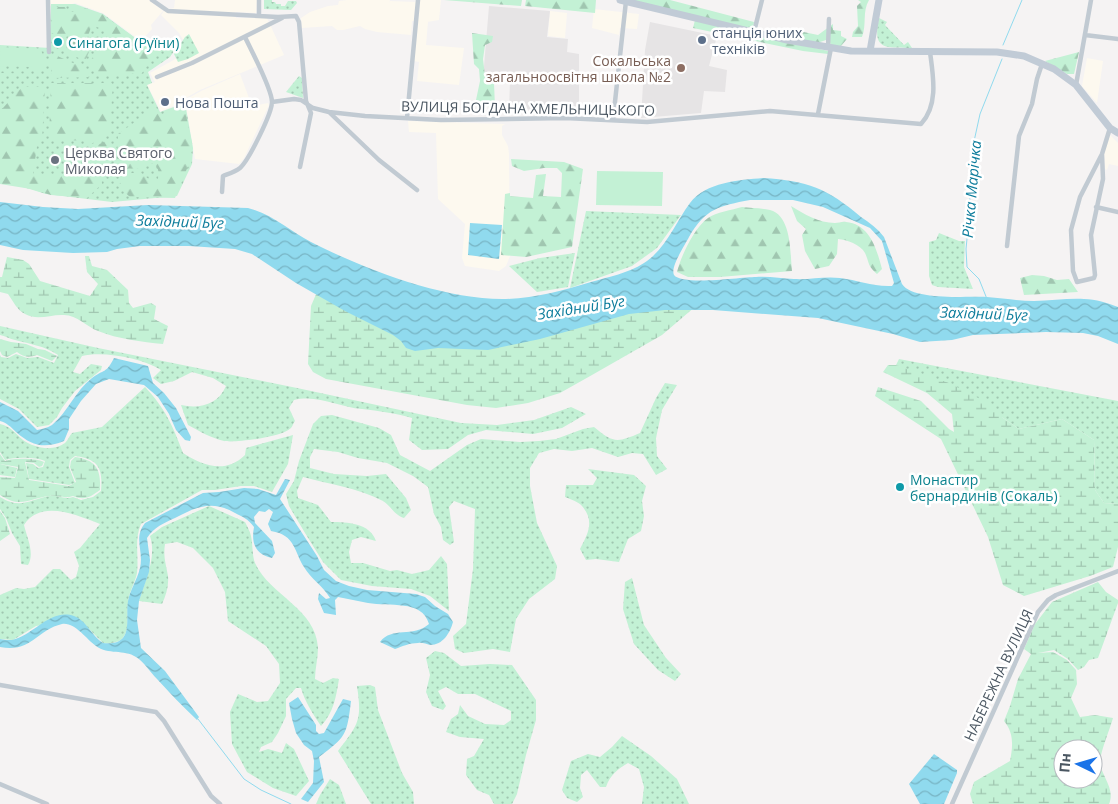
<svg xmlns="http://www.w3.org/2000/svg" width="1118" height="804" font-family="'Open Sans',sans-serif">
<defs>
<pattern id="grass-dots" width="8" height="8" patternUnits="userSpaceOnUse" patternTransform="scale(1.25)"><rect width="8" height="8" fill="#c3f1d5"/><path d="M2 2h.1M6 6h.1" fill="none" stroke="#a0c6b0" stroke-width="1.8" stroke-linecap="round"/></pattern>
<pattern id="forest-firs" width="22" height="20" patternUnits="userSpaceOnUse" patternTransform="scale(1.25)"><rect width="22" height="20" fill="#c3f1d5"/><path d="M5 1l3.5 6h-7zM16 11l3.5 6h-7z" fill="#a0c6b0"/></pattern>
<pattern id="wetland-marsh" width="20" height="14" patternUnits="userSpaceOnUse" patternTransform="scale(1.25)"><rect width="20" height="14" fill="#c3f1d5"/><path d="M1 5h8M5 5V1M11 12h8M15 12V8" fill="none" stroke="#a0c6b0"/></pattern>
<pattern id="water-waves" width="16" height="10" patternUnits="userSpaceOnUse" patternTransform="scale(1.25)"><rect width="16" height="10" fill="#90daee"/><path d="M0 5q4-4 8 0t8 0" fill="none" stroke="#78b4c4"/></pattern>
</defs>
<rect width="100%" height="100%" fill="#f5f3f3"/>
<path fill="#fdf9ef" d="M49,0H149L163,11L151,25L152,29L141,41L103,13L75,3L66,6H49Z
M175,0H257L256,13L236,12V18H267L284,55L200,90L184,99V102L161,111L147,85L155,82L150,73L190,51L179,33L161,15L164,11L174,8Z
M347,0H390L389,4L390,1L415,2L416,0H441L439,20L427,22H428L426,45L464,48L459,85L417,81L419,62L414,61L417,21H412L411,35L377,32L365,29L360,26L343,30H337L332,26L302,28L301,18L310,12L328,6L338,5L339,1Z
M594,9L639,14L637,29L620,28L619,35L592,28Z
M550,11L567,13L565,38L548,36Z
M1087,58L1103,61L1097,103L1082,86Z
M240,74L252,106L268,103L269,105L244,158L239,164L195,159L185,100L201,91Z
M408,121L505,124L502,126V135L508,146L509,154L510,256L506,266L499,271L465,266L462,258L465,224L438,199L436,133L409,132Z
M1110,135L1118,143V166L1109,164L1107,170L1105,169L1104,153Z"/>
<path fill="#e6e4e5" d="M489,6L550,11L547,37L568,39L567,52L579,54V108H545L509,111L510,81L483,78Z
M650,22L717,36L709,66L727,70L725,92L704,91L701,113L641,118L645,50Z"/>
<path fill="url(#grass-dots)" d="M264,0H272V2H275L276,4H281V6H285L288,1H296L297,3L291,10L264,9Z
M51,4H75L103,14L150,49L160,51L176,38L180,42L170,57L148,72L152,83L147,85L160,112L185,103L193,148L192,164L177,196L112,202L46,194L0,180V45L50,48Z
M879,18L887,22L885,25L904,45L908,42L912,48C885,47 872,51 879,18Z
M189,34L199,53L188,59L178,62L174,54L185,37Z
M299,76L302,78L303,98L286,92Z
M586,211L681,215L657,248L632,266L570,288Z
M939,233L959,241H965L964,267L973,289L938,287L932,285L929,276V242L936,240Z
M575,253L568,287L537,292L509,266L540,258Z
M0,326L98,348L297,388L461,423L497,425L534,420L571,407L586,414L562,428L533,434L486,430L468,435L448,449L422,450L409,440L412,418C395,413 379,411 362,409C339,407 317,394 294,400L289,408L295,421C293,423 293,426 291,428C283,437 236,443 224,441C211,438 199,431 188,425L181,405C199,409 218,405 226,386L213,378L192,372L174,381L161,384L153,378L161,370C141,358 104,351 82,356L73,372L80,374L91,364L102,366L101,370L75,391L62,408L57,417L49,425L37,427L19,409L0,399V355L1,357L8,358L16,354L27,358L38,357L54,363L58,355C45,346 30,344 15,340C10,339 5,336 0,335Z
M899,359L1118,401V504L1104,503L1095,490L1094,440L1062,419L1019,429L1003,418L896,365Z
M665,383L677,385L662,410L656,438L657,456L667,469L656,475L643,454L632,453L618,457L592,448L572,451L554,449L539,453L530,468V486L537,523L557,566L555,579L529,599L516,619L510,652L493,649L464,653L455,649L453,636L466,624L473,569L475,509L454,501L449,507L454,542L450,545L443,540L441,527L434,514L428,487L413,476L387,463L358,458L338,452L314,449L310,457V468L334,474L367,476L386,474L406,498L411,510L404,518C394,515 391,506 383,501C358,488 329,484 303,477L297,491L298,498L318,505L331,522C347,522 370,523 376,541L361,537L352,540L349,552L351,563H363L390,571L397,570L412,574L429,570L441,556L447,564L449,611L430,596L411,589L372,586L341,580L323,562L305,533L289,506L286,494L294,481L299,461L313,424L321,416L332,415L379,428L391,435L400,455L430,471L467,445L481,439L520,442L539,441L556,439L583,429L594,427C613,443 617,443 640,433L656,398Z
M145,387C165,408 173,426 183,453C203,466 226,474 245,455L246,448L293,435L288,464L272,492L254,486H241L215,490H202L141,524C134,540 139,556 137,573C135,583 129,592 128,602C126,621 134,646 103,643L79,619L36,626L13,640L0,639V595L16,588L24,589L35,587L53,569H60L71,580L76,577L79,566L74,552L80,548L100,524C76,515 41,499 24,525C27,538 35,553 28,565L21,564L20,546L12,533L6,518L0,509V497C21,510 30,499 50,496C58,495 64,500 73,497L81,500L93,497L101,491C103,469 99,459 75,456L70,460L69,467L75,483L69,485L29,479L26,463L33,464L38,468L43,467L45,461C36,457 15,457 5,460L0,452V424C10,426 16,434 23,440C34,448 53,452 65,443C68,440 70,435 72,433L102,427Z
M0,464L17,468L15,477L0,475Z
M588,469L634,475L646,486L642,501L644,516L641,531L628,539L619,562L596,559L586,560L580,549C588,534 595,521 582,506C579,502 570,499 565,497L566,485H593L597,478Z
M209,506L245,522C247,526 250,531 251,536C253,545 252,555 255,563C270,596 316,608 318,648C318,658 315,669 315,679L323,683L333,678L339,679C336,697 334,712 321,726C313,714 305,702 301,688H296L286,699V716L278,733L272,742L261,747L259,752L268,749L282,753L286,743L294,749L309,781L296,796L273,788L247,772L232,744L230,712L238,694L257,702L268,701L280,683L279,664L266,646L228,621L225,592L213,568L193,548L177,542L165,544C163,557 166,564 168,576C169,586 166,595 162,604L139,601C145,580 157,558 150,536L162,527Z
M632,578L644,625L666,658L681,674L675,681L658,670L634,644L623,609L625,582Z
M435,651L444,653L461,666L490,664L512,665L536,700V720L526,755L517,794L512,804H494L489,795L477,790L466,775L467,759L474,756L484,739L460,737L446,732L451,719L458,714L460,705L468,716L485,724L504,725L511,720V711L475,694H458L446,687L438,691L446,706L443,710L432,706L426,692L430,675L426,658Z
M370,685L375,687L378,710L402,773L413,792L414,804H371L338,751C359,724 362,720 357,686Z
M622,736L651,756L677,779L689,804H642L644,787L639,769L628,763C618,769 610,775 606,787H600L587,770L581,775L580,788L583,797L577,802L567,798L562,790L571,761L588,754L600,757L612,747Z
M330,779L339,785L346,804H316L320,795Z"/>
<path fill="url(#forest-firs)" d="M444,0H522L521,6Z
M526,0H596L595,13L525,6Z
M626,0H670L754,22L753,29Z
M858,0H869C862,12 867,24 862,37H852L853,32L858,26L857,6L861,2Z
M75,5L102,14L156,53L142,73L99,76L89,64L97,49L101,50L109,32L92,25L86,41L92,45L85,61L66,52L68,36L50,33L51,11L56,7H66L67,12H74Z
M695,20L828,51V54L803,51L693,28Z
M833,24V30L841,31V36L847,39L840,47L831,46L830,42L826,40L817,43L769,33L770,28L792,34L794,30L818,35Z
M472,33L493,36L492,42L485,45L483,59L485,76L494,83L495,107L485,106L484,103L476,100L480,81L479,69L474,64Z
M1079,52L1074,74H1067L1045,61Z
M55,55L82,67L91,77L54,78L51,73V57Z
M51,83H113L109,135L85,147V141L49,139Z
M22,87H45L42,139H38L33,174L84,177L85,173H101L102,184L87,198L51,195L31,189L0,184V108H3Z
M184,106L192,143L188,166L175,198L130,197L118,186L121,182L122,173H141L151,181L158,179C159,170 159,167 151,163L145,164L142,169L117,168L118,134L155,108L160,115Z
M110,139L107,170L85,169V151Z
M511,159L564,162L583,169L572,247L526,257L501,255L505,194L510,193V196L533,198L536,175L546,174L543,196L561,197L562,173L557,168H544L524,171L512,166Z
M791,206C804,214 819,223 835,223C838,223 843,221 846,222C870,224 877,250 882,269L877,274C867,265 870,264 865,253C860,244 847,240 838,239L837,254L829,266L815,269L805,251L802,235L806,229L797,221Z
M742,207C751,208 761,208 770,210C792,216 790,253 792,271L720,277H688L677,272C681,256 694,228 708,218C716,212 732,210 742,207Z
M1032,275L1044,276L1057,280L1069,279L1078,292L1024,295L1020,278Z"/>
<path fill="url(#wetland-marsh)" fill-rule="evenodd" d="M85,256H89L92,266L107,270L128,290L129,303L133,308L151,303L156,306L154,319L168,326L163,344C142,342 118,339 98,331C87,327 77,315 64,315C51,314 38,321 25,314C17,310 13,301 8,294L0,292V277H2L7,257L23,260L29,264L40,281L90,296L98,284L87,272Z
M317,292L633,307L696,306L662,335L592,375L560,393L528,403L496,408L467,405L326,379L313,372L308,364L311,306Z
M0,339L11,342L26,344L38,349L45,350L57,356L52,361L37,355C29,358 23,357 17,352L7,357L2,355L0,351Z
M888,365H896L949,383L984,401L1003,418L1019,429L1062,419L1094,440L1095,490L1104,503L1118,504V547L1113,567L1090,576L1024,596L1003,585L988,537L941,439L875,396L878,387L921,401L949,429L954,432L952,414L927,393L883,372Z
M0,454L5,461C14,458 36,458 44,462L42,466L39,467L34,463L25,462L29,480L69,486L76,482L70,467L71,461L75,457C97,460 101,470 100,490C90,497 85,501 73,496C64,499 58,495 50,496C29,498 21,509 0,495V477L15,478L18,467L0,464Z
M0,511L5,518L10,534L0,541Z
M1098,582L1106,592L1118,600V603L1098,658L1089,660L1084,667L1078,670L1068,659L1054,650L1038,653L1053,652L1067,660L1076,670L1077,684L1071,698L1080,717L1095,715L1113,718C1110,729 1101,750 1100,761C1100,775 1116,788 1109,804H973L970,794L974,782L1010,761C1013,746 1014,733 1004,721L1010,706L1018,679L1031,654L1024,649L1035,624L1052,602ZM1063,749H1093V779H1063Z"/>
<path fill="#c3f1d5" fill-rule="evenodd" d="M0,47L45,49V51H41L45,58V67L36,75H0ZM1,50V66L32,67V70L39,71L34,74L0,73Z
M597,171L663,172L662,206L596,205Z"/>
<path fill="url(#water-waves)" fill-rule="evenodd" d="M763,178C808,181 827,188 861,217C870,223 878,229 884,237L902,284C913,301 968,296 987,297C1003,298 1018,301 1034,301C1051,301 1068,298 1084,299C1096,299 1107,303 1118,307V344L1098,336L1083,333L1046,332L973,335L952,340L920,342L893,334L818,318L713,310H665L629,314L540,339L488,350L438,348L415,351L406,348L401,341L393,335L345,311L296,283L252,254L235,249L189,246H140L117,249L107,252L73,253L23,250L0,245V202L43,207L78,209L148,205L248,208C272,214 290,231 311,242C364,269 442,299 502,299C532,299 562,291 591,282C608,277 629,273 644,263C666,249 675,223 690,203C706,182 739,180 763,178ZM750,200H793L823,207L870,228L882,241L894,283L892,286C873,287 858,280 840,278C824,276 810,280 794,279C782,279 769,276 756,277C742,277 682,286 674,275C670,267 685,245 689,237C706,208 719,206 750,200Z
M470,223L502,225L499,259L468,255Z
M114,358L148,366L153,383L164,393L176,408L191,437L190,441L185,440L176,430L169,414L158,397L144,385L109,379L96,384L81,401L69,419V429L64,441C44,449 32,446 16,432C11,427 7,423 0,421V402L18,411L37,430C42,429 47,428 52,425C68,412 75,391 92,378C104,369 106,374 114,358Z
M285,479L290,480L280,499L317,556L324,570L336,581L349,586L367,590L416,594L425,597L435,606L448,614L453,622C450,633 443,645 430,645C426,644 422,642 418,643C410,643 403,646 395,649L380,642C392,626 413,638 429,624C422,599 389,607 368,603C358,601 348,599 338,597L335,600L336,615L324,613L318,599L319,593L326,599L330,598C323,586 311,579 304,567C294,552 296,535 271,531L268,524L273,512L269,509L265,512L259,511L254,517L255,523L272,541L275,553L272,558C255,554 251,543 254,527C248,519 243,517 235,513C212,500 198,506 175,518C164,523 154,527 147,538L150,560L149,572L139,601L137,620L141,648L165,671L199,717L197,720C183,707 170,693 157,679C150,672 144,662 136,657C124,649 108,655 96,646C86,639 75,622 62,624C36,630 32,653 0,647V639C4,640 8,640 12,640C33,636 50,608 74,616C86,620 92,636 103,643C135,646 125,620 128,601C130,590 137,580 140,568C144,551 133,538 145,523L203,493L219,492L244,488L258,489L276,495Z
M298,697L316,725V731L319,734L324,733L343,699L351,701C347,735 346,737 319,757L324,782L308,802L301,799L313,783L314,761L312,751L304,745L296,733L292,719L289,703Z
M934,754L957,770V773L944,804H920L909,784Z"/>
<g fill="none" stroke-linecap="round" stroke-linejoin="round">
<path stroke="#90daee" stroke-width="1" d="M1003,45L1022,0
M987,299L979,279L967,267L966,249L969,218L971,176L973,146L980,114L1002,59
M198,719L244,779L261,790L291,804"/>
<path stroke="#c1cad2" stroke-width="4.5" d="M48,0L49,52
M152,0L168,11L278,17L296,16L299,22L306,101L311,113L300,167
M259,16V0
M754,32L762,0
M1085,35L1118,39
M828,48L829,19
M157,77L192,63L282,18
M1076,85L1091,0
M272,102L294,99L301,100L313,108L329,112L365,116L441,120L565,118L647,122L770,111L921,124C939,105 933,75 930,52
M330,113L379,160L417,190
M818,114L831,48
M407,118L418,0
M613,120L626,1
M1102,154L1103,179L1091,235L1095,275L1094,278L1077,282L1073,271L1071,230L1080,197L1102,154L1110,128
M222,192L223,176C228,174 235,172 240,168C249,160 272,113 272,102C272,89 251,50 245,37
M1096,207L1118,212
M1007,246L1019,136L1032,104L1037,79L1042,64
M0,685L156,712L164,721L211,796L220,804
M0,784L47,804
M952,804L1038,612L1048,600L1056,595L1118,571"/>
<path stroke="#c1cbd6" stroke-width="7" d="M620,0L787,40L851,51L997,52L1024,56L1054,69L1076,85L1110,128L1118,133
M870,51L879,0"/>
</g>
<g fill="#5c6f8a" stroke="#fff" stroke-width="2">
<circle cx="702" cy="40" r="5"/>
<circle cx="165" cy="102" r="5"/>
</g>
<g fill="#0f9aa8" stroke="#fff" stroke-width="2">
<circle cx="58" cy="42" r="5"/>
<circle cx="900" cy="487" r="5"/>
</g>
<circle fill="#8d6e63" stroke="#fff" stroke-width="2" cx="681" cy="68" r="5"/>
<circle fill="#6b7280" stroke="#fff" stroke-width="2" cx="55" cy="160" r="5"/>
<g text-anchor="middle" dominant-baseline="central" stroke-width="5" stroke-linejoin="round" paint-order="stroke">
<g font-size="14" fill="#4e5e75" stroke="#fff" text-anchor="start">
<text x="712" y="32">станція юних<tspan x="712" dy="16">техніків</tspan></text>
<text x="175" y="102">Нова Пошта</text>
</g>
<g font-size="14" fill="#0d838f" stroke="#fff" text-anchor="start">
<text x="68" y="42">Синагога (Руїни)</text>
<text x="910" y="479">Монастир<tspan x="910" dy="16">бернардинів (Сокаль)</tspan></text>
</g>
<g font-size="14" fill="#785e54" stroke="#fff" text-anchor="end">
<text x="671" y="60">Сокальська<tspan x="671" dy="16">загальноосвітня школа №2</tspan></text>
</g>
<g font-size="14" fill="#4a5661" stroke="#fff">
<text transform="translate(528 108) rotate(1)">ВУЛИЦЯ БОГДАНА ХМЕЛЬНИЦЬКОГО</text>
<text transform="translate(998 675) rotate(-65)">НАБЕРЕЖНА ВУЛИЦЯ</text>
</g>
<g font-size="14" fill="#5b616d" stroke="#fff" text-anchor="start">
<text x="65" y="152">Церква Святого<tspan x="65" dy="16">Миколая</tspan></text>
</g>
<g font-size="15" font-style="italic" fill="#0c7c9b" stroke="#fff">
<text transform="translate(971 189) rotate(-85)">Річка Марічка</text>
<text transform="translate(180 221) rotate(2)">Західний Буг</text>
<text transform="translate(581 307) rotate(-9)">Західний Буг</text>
<text transform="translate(984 313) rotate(2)">Західний Буг</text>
</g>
</g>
<g transform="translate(1078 764) rotate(275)"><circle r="24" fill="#ffffff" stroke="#b7bbc0"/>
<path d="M0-4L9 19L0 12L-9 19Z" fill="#1a73e8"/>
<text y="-8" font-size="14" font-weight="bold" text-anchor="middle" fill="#4a5661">Пн</text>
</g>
</svg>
